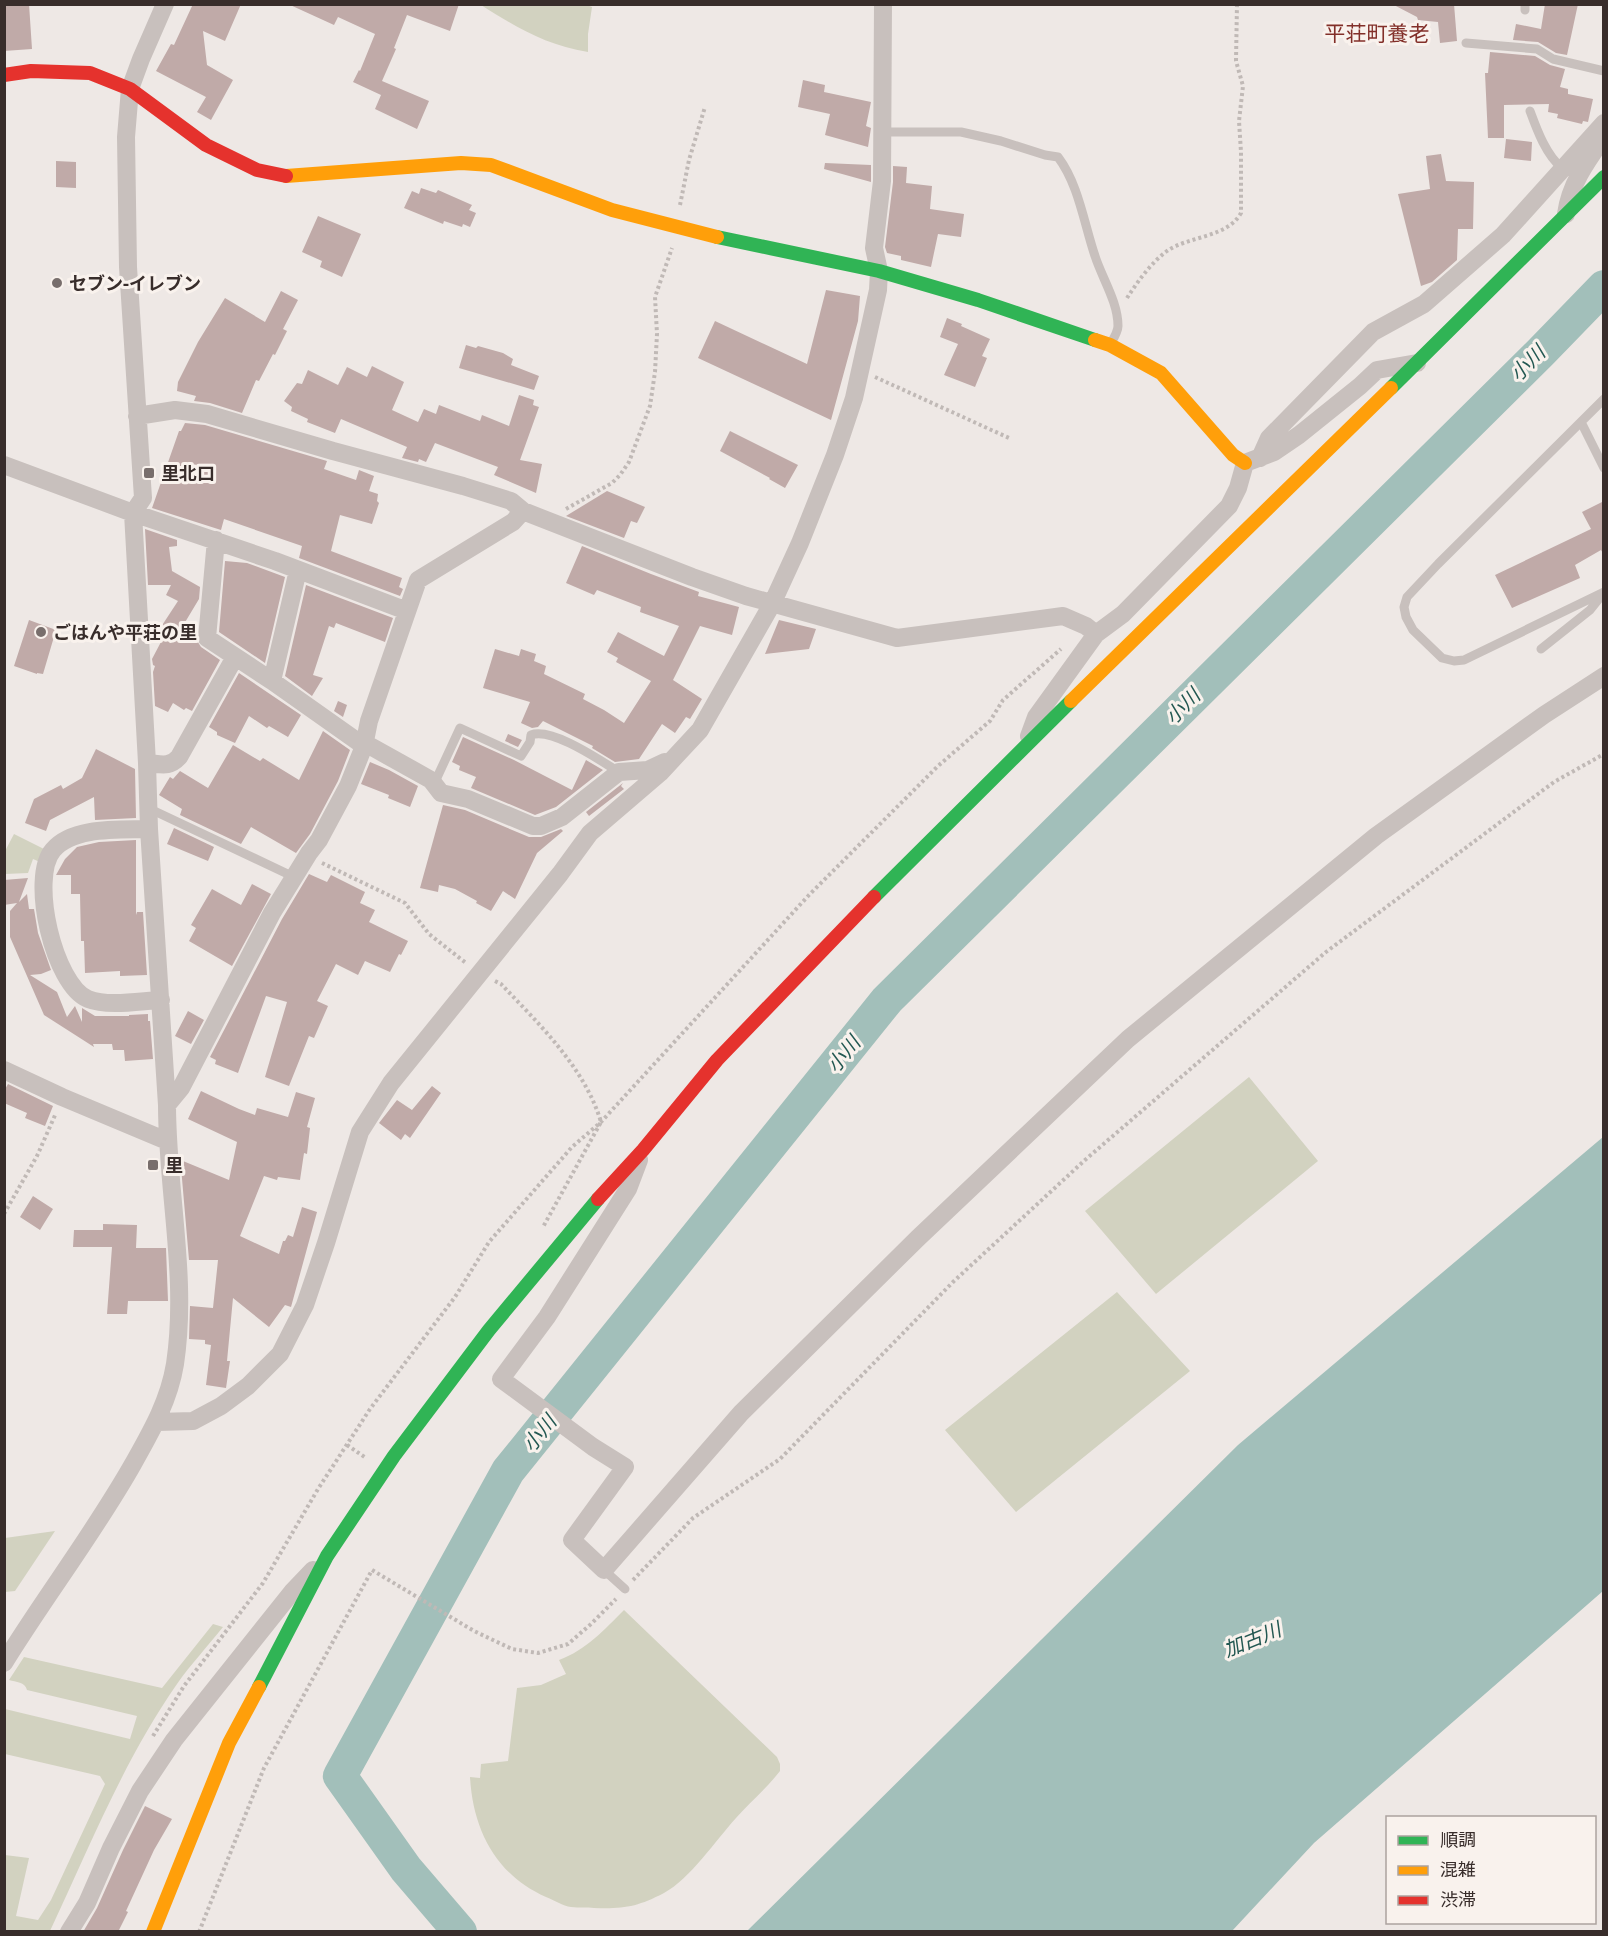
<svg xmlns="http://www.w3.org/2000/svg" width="1608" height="1936" font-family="Ubuntu,'Noto Sans JP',sans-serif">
<rect width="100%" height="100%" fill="#eee8e5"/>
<path fill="#d2d2c0" d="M584,4L592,7L588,34V52C545,45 516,27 481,5Z
M14,834L46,850L40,862L33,859L28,873L5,874L4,853Z
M1249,1077L1318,1161L1156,1294L1085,1211Z
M1117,1292L1190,1371L1016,1512L945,1430Z
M55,1531L15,1591L5,1592V1538Z
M624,1610L777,1757L780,1764V1771C767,1788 750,1802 736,1818C716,1840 690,1879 664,1893C637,1907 624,1909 594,1908C587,1907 579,1908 571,1907C563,1906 554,1900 546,1897C496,1875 473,1830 470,1777L480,1778L481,1764L508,1761L517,1688L541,1685L566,1674L559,1660C586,1650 604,1630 624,1610Z
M213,1624L223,1627C208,1646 191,1664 177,1684C124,1760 89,1848 50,1931H5V1855L29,1858L16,1916L38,1920L51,1900L105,1784L100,1776L5,1754V1709L130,1739L137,1716L27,1690C25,1682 16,1682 9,1680L24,1657L162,1688Z"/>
<path fill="#a2bfba" d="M1603,1137V1591L1314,1843L1232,1931H747L1238,1445Z"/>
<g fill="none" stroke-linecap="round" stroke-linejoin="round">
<path stroke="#a2bfba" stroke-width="34" d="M460,1932L406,1869L340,1776L508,1471L887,1000L1541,352L1604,287"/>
</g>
<path fill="#c0aaa8" d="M4,4H29L32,49L4,51Z
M193,4H241L225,41L203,31L207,65L233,80L211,120L197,112L206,97L156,71L171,44L174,45Z
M288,4H459L450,31L407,15L394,48L396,49L382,81L429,101L417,129L375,109L381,95L353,82L359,70L360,71L375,34L338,17L334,25Z
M1392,4H1454L1457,41L1440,43L1438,22L1418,20L1417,17Z
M1545,4H1578L1567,55L1556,53L1538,42L1513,40L1516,24L1541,29Z
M1490,52L1535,56L1550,65L1565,69L1560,87L1568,89V94L1593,99L1588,122L1583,121L1582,124L1557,118L1558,114L1548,112L1549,104L1504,105V138H1488L1485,73H1488Z
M803,80L825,85L824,92L871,102L866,126L871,128L868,147L825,135L830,114L798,107Z
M1506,139L1532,142L1531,161L1504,158Z
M1441,154L1446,181L1474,182L1473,229H1458L1457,260L1432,282L1421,286L1398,194L1430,189L1426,156Z
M56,161L76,162V188L56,187Z
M825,163L871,165V182L824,169Z
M893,166L907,167L906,183L932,186L930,209L964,214L961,237L938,234L931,267L901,260V256L887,253L885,247L893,182Z
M421,188L436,193L438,190L472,205L469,210L476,213L470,227L463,224L462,227L444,221L443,224L404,208L412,191L419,194Z
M318,216L361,234L342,277L320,267L322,261L302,252Z
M826,290L860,296L858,321L831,420L698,358L715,321L807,364Z
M281,291L298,300L283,329L287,331L275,355L273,354L259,381L256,380L242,413L210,403L194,401L196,396L177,391L178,382L198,342L225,298L265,322Z
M947,318L962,324L961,326L990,339L982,356L987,358L975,387L944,375L958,344L940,337Z
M466,345L476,348L478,346L503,353L513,359L511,365L539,376L534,390L459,368Z
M372,366L404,382L392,410L418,422L424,409L436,414L439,405L480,421L482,415L509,426L519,395L534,400L533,405L539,407L520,460L542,464L536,493L494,475L498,467L435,443L426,462L419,459L418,462L402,458L407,447L341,419L335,433L307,422L308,419L291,411L292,407L284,401L297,383L302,384L308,370L338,385L347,367L367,377Z
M185,423L205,425L327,461L324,469L356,480L359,470L374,476L369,491L378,494L377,501L379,503L372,524L340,515L331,551L402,578L399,587L403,589L400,596L299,558L302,546L224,519L221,530L152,508L179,431H181Z
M730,431L798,465L785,488L769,479L770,478L720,451Z
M607,491L645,507L637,523L631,521L624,538L566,516Z
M1604,501V555L1601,550L1575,565L1580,578L1512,608L1495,575L1591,529L1582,512Z
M145,529L177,540V546L169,547L172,571L200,587L199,599L181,629L196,639L201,647L220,660L192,711L186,708L184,710L173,703L168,712L155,706L153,672L155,666L153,665L152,659L162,640L158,638L159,635L157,633L178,601L166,595L171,585H148Z
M582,546L651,574L699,592L698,596L739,607L732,635L700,626L673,680L702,699L690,719L686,717L675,733L662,724L639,759L615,762L592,748L593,746L543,721L538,727L532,728L521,723L530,702L483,688L495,649L519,656L521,649L536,654L534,661L546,666L544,674L585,694L583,699L604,710L624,723L651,681L616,662L618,658L607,652L618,632L664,656L679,626L640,612L641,607L597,590L594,595L566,583Z
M225,561L247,563L285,577L265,663L219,632Z
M306,585L393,618L385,642L336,623L334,628L329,626L313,675L323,678L312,696L285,676Z
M29,620L56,630L43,674L37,673V674L14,666Z
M779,620L816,629L809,649L765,654Z
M239,673L301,715L288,737L269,726L267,728L249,716L235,743L217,735V732L209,727Z
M338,701L347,705L343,717L334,711Z
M323,731L350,750L338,781L310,834L296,853L251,827L241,844L180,815L182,809L159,795L170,777L173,779L180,771L208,788L233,745L260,761L263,758L299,780Z
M508,734L522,740L518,747L505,741Z
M463,737L514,760L572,790L586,760L603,770L556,807L535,815L471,788L476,777L459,770L460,766L452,762Z
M96,749L135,769L136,818L95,820L94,797L50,820L46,831L25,823L34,799L61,785L63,789L82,778Z
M370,762L389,770L418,786L410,807L388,798L389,795L361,784Z
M623,783L621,786L624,789L589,816L586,812Z
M443,805L465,810L529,837H541L561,829L563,831L537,853L515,899L503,891L491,911L476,903L477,901L455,889L439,885L438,892L420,888Z
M174,828L214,847L208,861L167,844Z
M136,840V915L137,912H143L147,975L120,976V971L85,973L84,941H81L80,894H71V875H56L65,859L77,847L99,842Z
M309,874L327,882L331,875L365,892L360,903L375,910L369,922L408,941L401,955L399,954L390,972L365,961L358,975L336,964L317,1001L328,1006L314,1038L309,1036L289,1086L265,1077L287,1002L266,996L238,1073L215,1064L216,1060L210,1057L282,919Z
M28,878L19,902L27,894L29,909H34L38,933L51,970L41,974L30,975L57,992L67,1017L75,1006L82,1022V1008L95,1016H129V1015L148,1014V1021H150L153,1059L125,1061L124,1050H113L112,1044H93L94,1047L44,1015L10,937V911L17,903L4,905V880Z
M252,884L271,894L232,966L189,941L196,928L191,925L212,889L241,905Z
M188,1011L204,1020L191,1044L175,1036Z
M8,1084L53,1106L45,1126L25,1118L27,1113L4,1103V1091Z
M432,1086L441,1093L410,1138L405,1134L401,1140L379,1123L397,1100L412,1110Z
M201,1091L239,1109L255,1115L257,1108L288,1117L296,1092L315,1098L307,1127L310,1128L307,1154L304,1153L300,1180L278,1177L277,1180L264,1176L240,1236L279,1254L283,1241H285L288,1235L293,1237L302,1207L317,1212L291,1307L285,1305L269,1327L233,1298L227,1361H230L226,1388L206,1385L211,1345L205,1344V1340L189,1339L190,1306L213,1308L218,1260H189L181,1167L183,1161L229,1180L237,1142L188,1119Z
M33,1196L53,1209L40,1230L20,1217Z
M103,1224L137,1225L136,1248H166L168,1301H128L127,1314H107L112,1247H73L74,1230H103Z
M145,1806L172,1819L154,1850L126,1911L128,1912L118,1932H83L97,1908L123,1850Z"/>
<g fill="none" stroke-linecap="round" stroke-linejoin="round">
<path stroke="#c0b9b6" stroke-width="4" stroke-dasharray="3 3" stroke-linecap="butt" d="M680,205L689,160L705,107
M1127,298C1138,281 1151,263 1167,251C1188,236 1227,238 1241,213V152L1239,121L1243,86L1236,61L1237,4
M875,377L1009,438
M566,509L612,483L620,475L629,462L650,406L655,372L657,334L655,297L672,248
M322,863L405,903L429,934L466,963
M495,981L501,984C539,1024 585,1068 601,1122L543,1227
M4,1214L37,1156L56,1113
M347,1445L366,1458
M633,1580L693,1518L780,1459L953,1282L1085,1160L1326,952L1554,782L1604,754
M153,1736L184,1686L263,1583L318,1489L370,1409L455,1297L489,1242L572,1147L601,1122L809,895L938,766L990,721L1003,700L1061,649
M199,1932L264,1768L372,1570L474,1631L512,1649L538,1653L568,1644L591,1624L616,1599"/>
<path stroke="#c8c0bd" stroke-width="9" d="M1525,10V4
M1466,43L1537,49L1553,59L1604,71
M1530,111C1537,130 1546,155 1562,168
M882,132H961L1001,141L1045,155L1058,157C1079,185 1084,224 1095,256C1102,278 1118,302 1118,326C1118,331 1114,338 1111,343
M1604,399L1438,564L1407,597L1404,607L1406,617L1413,630L1442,658L1454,661L1464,660L1604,592
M1581,422L1604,468
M1541,649L1590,610L1602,595
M434,784L460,728L521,756L530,742L531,735C552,727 601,761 619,772
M148,808L294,877
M604,1570L625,1589"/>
<path stroke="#c8c0bd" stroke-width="18" d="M1566,214C1570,184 1587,161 1604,137
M137,416L175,410L207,414L333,451L463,486L511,501L523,511L692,577L746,596L897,638L1063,616L1086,626L1096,634
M1260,458L1269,438L1373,332L1424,304L1503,235L1604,123
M4,465L133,513L275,561L407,611
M216,540L207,638L272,681L298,570
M272,681L364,746L372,747L431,780L441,793L468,799L533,826H541L562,817L619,772L648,770L665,762
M1029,736L1036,717L1096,634L1123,614L1229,506L1238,488L1245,463L1274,452L1299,435L1360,386L1377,370L1417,363
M147,763C161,764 169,768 179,757L235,657
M149,829C121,830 73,826 53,850C29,878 54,985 88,999C108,1007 140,1001 161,1000
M4,1070L62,1097L167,1141
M167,1105L181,1088L272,913L309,853L319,840L348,786L364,746L369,721L418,580L513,522L523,511
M639,1160L628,1189L547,1317L501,1379L593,1447L625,1467L572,1540L604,1570L741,1413L918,1238L1128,1039L1376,836L1544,715L1604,676
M157,1422L193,1421L221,1406L248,1386L280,1354L305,1305L326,1243L360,1132L391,1083L560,874L590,833L660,773L700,730L772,604L800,543L835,455L854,398L878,290L879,271L874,248L882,181L883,4
M4,1663C46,1595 94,1533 133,1464C151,1432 169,1401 175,1364C188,1278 167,1191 167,1105L149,829L147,763L133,513L143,498L128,267L126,137L130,89L141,59L165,4
M69,1932L87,1903L111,1848L140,1791L174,1740L292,1592L313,1570"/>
<path stroke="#30b455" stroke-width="14" d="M717,237L879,271L978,300L1095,340
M1391,388L1604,177
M874,897L1071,701
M259,1687L327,1556L394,1456L489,1330L598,1199"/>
<path stroke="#ff9f0a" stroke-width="14" d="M286,176L461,163L491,165L612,210L717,237
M1095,340L1110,345L1161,373L1233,455L1245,463
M1071,701L1391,388
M153,1932L229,1743L259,1687"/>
<path stroke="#e5322d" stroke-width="14" d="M4,75L31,71L90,73L130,89L206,145L257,170L286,176
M598,1199L643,1150L717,1060L874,897"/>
</g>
<g fill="#786e6c" stroke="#f9f2ed" stroke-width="2">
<circle cx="57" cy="283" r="6"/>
<rect x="143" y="467" width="12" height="12" rx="3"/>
<circle cx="41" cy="632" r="6"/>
<rect x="147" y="1159" width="12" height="12" rx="3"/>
</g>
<g text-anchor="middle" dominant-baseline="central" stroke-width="6" stroke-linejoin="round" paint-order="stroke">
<g font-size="18" font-weight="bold" fill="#382d2b" stroke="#f9f2ed" text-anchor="start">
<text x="69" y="283">セブン-イレブン</text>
<text x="161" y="473">里北口</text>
<text x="53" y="632">ごはんや平荘の里</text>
<text x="165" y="1165">里</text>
</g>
<g font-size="20" font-style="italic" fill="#235852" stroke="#f9f2ed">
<text transform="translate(1527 363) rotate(-45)">小川</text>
<text transform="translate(1182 706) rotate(-45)">小川</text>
<text transform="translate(843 1054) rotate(-51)">小川</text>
<text transform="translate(539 1433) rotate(-51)">小川</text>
<text transform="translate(1252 1639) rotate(-22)">加古川</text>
</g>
<g font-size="21" fill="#822f29" stroke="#f9f2ed">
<text x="1377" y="33">平荘町養老</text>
</g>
</g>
<rect width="1608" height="1936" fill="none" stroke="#382d2b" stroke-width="12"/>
<rect x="1386" y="1816" width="210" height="108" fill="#f9f2ed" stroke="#aca39f" stroke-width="1.5"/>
<rect x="1398" y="1836" width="30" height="9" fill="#30b455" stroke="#aca39f" stroke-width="1.5"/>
<text x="1440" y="1846" font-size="18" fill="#382d2b">順調</text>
<rect x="1398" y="1866" width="30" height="9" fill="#ff9f0a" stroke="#aca39f" stroke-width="1.5"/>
<text x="1440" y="1876" font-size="18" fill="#382d2b">混雑</text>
<rect x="1398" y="1896" width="30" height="9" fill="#e5322d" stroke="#aca39f" stroke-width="1.5"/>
<text x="1440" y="1906" font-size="18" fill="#382d2b">渋滞</text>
</svg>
